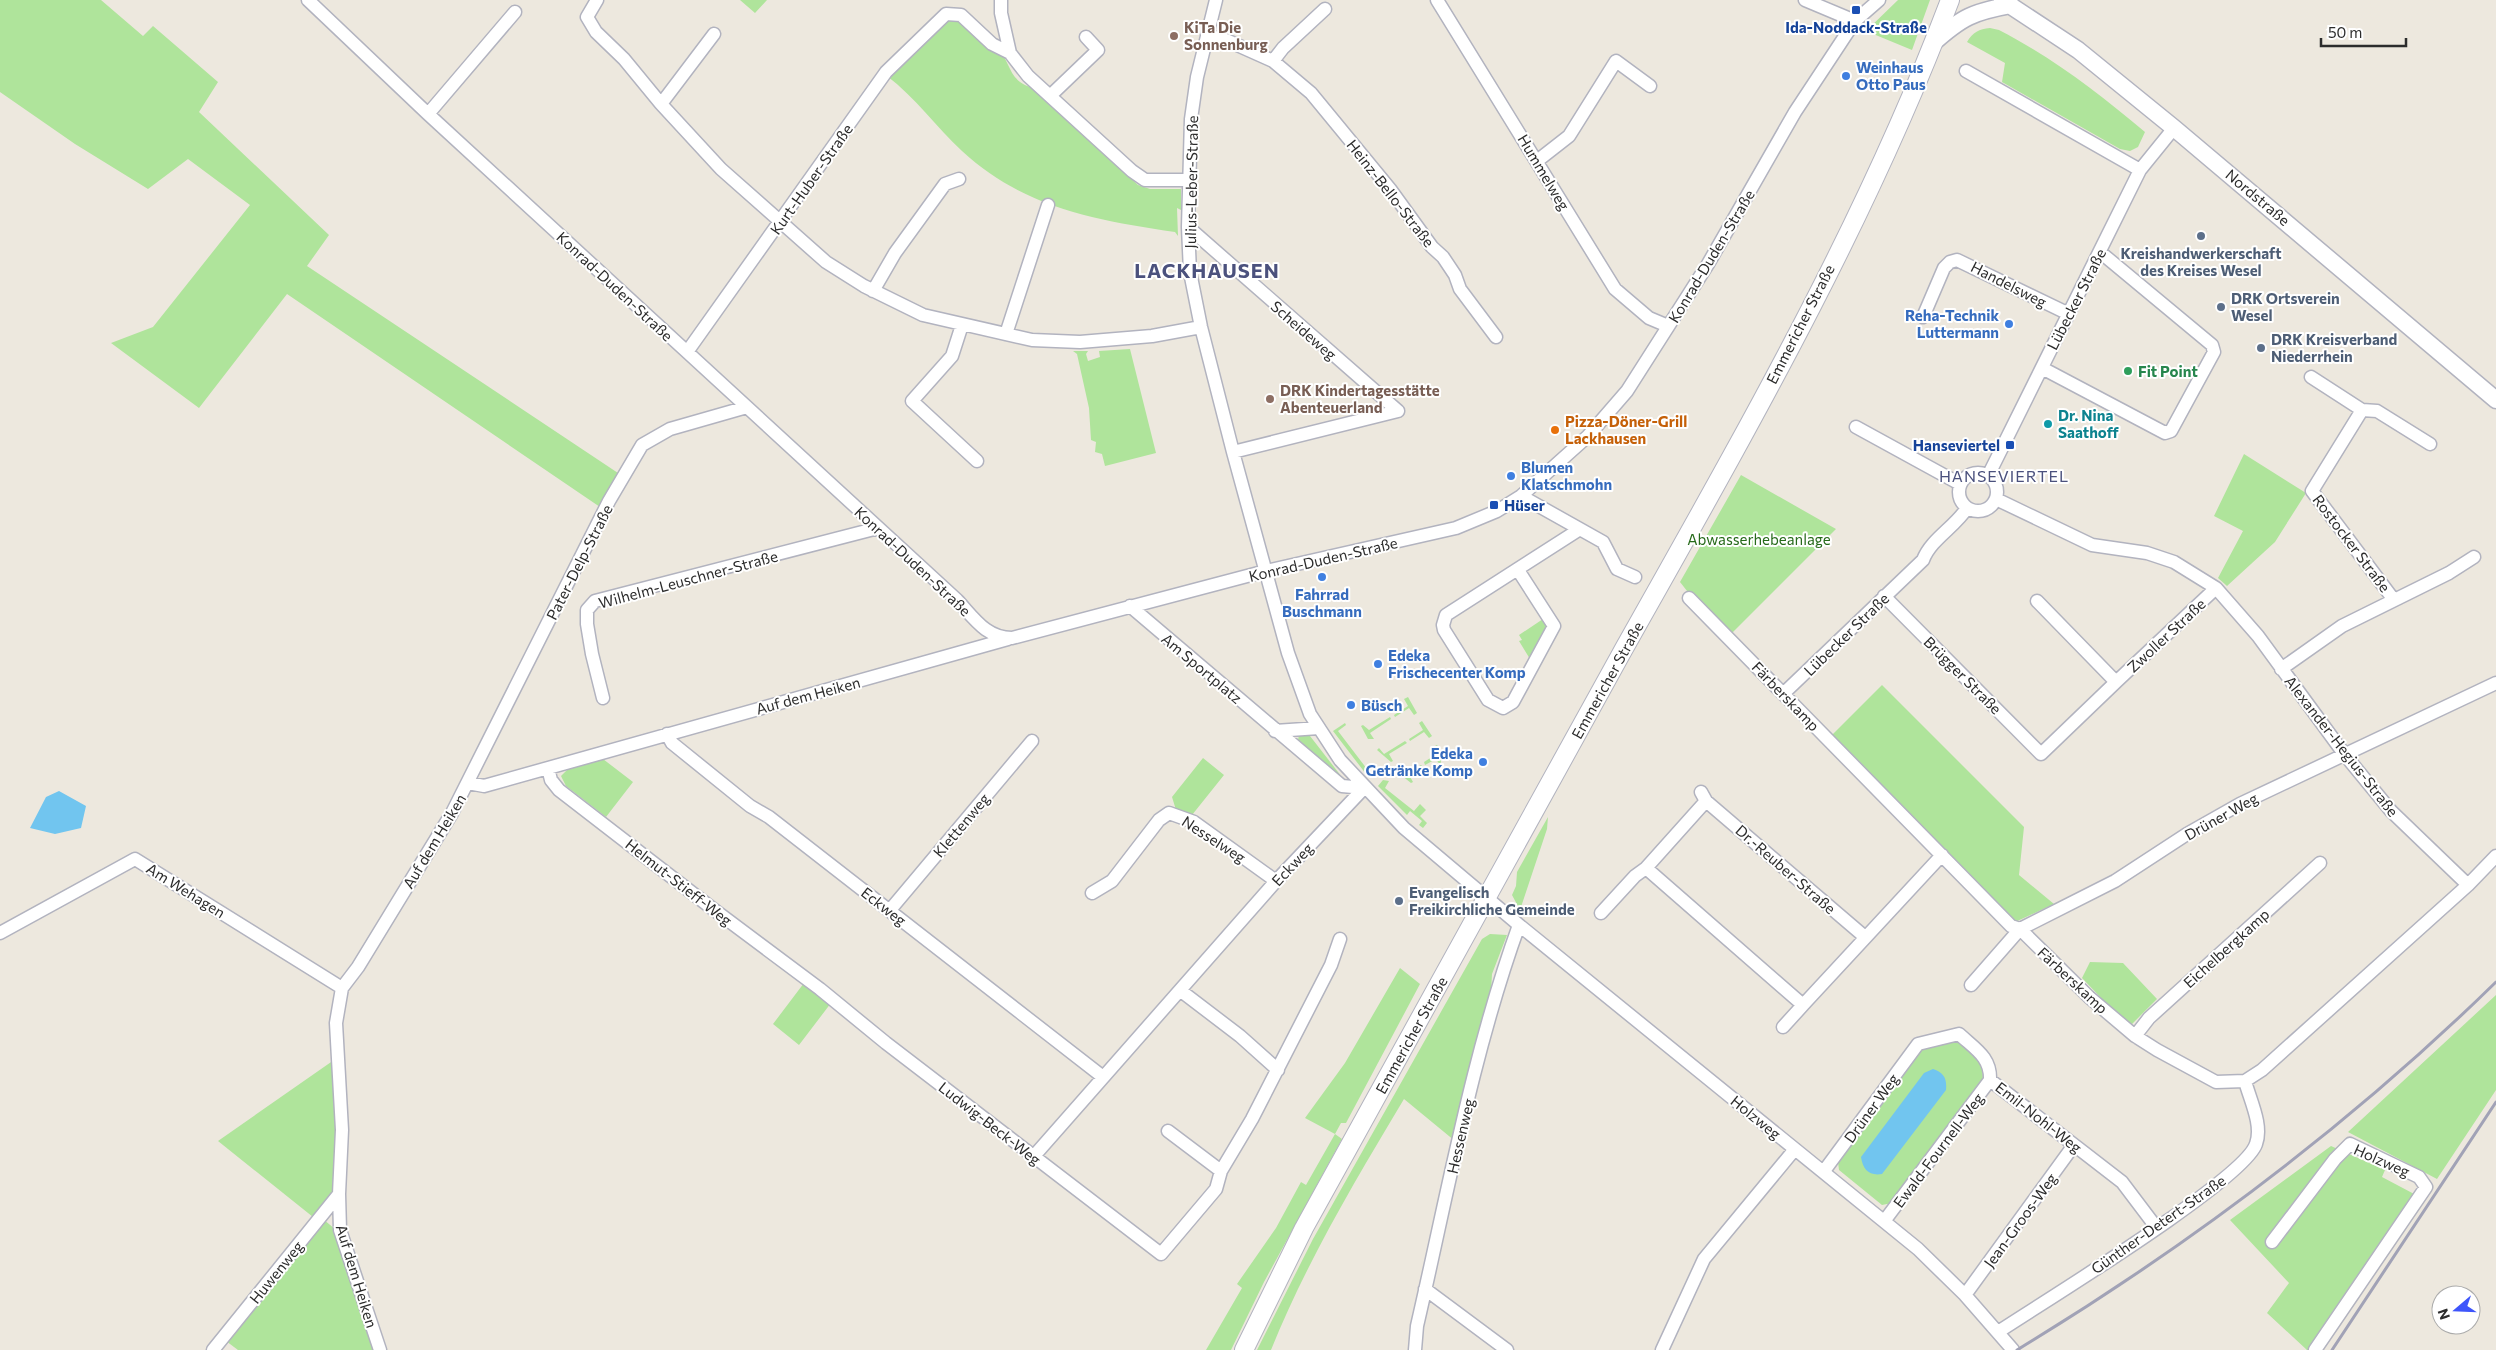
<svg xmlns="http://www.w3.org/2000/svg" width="2496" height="1350" font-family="Commissioner,sans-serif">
<rect width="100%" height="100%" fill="#ede8de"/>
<path fill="#afe49b" d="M0,0H101L143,36L153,26L218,82L199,112L329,235L307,266L618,473L600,507L287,294L199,408L111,343L153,327L250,205L188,159L148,189L75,144L0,92Z
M740,0H767L755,13Z
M1898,0H1930L1912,50L1866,31Z
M952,19L958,20C971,29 986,37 997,48C1012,62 1007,81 1033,88L1138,185L1150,189H1181V210L1177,208L1178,236L1175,232C1095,220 1024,208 962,151C936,127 916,98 887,76L946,21Z
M1990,28L1999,30C2055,59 2097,92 2145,132L2138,147L2130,151L2120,149L2002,82L2005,63L1967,42C1973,32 1979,29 1990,28Z
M1130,349L1156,453L1105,466L1102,454L1095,452L1096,442L1091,440L1089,408L1077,354L1073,351H1088L1086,354L1088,361L1100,357L1099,351Z
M2244,454L2306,493L2275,542L2227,586L2218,578L2243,531L2214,516Z
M1741,475L1836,529L1730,635L1691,596L1680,582Z
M1543,619L1547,628L1530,659L1519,641L1522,640L1519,635Z
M1882,685L2024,827L2019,875L2054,904L2013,923L1830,737Z
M1408,697L1417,713L1414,715L1409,708L1395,717L1394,715L1408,706L1404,699Z
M1390,717L1391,719L1370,733L1374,739H1368L1361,726L1363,725L1369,730Z
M1422,721L1432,736L1429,738L1424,732L1410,741L1409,739L1423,730L1419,723Z
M1345,723L1346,725L1338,731L1367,769L1375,765L1366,774L1333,731Z
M1306,734L1310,736L1345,781L1297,745L1299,735Z
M1405,741L1407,743L1389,754L1393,761L1391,762L1377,750L1379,748L1384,754Z
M1437,745L1443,754L1440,765L1436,759L1425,765L1424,762L1435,755L1431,748Z
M1203,758L1224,775L1192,815L1176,810L1172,797Z
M603,759L633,782L606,817L566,786L561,776L569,768Z
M1421,765L1423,767L1409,775L1413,782L1411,783L1396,771L1401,767L1406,774Z
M1383,780L1389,781L1385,788L1414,811L1420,804L1426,810L1420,816L1427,823L1423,828L1419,825L1422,821L1410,811L1407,815L1378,786Z
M1548,817L1547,829L1520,910L1512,895L1516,886L1517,872Z
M1490,934L1507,935L1492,974L1491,993L1455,1141L1404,1099C1355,1181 1307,1261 1271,1350H1257L1313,1239L1482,939Z
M2090,962L2123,963L2157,999L2129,1027L2082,978Z
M1400,968L1420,984L1346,1123H1341L1335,1134L1342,1139L1264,1282L1231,1350H1206L1242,1288L1237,1284L1276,1228L1301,1182L1306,1185L1335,1134L1305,1118L1345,1063Z
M804,983L831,1003L799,1045L773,1024Z
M2496,995V1090L2437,1179L2348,1132Z
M1958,1039L1982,1062L1983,1080L1892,1203L1882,1205L1839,1170L1838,1162L1921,1046Z
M334,1060L336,1188L313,1217L218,1141Z
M2331,1146L2385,1170L2382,1177L2416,1195L2310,1350H2307L2267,1313L2289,1283L2230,1220Z
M323,1219L336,1230L376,1350H238L226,1341Z"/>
<path fill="#71c5ef" d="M59,791L86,806L81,828L55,834L30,828L46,797Z
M1933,1069C1944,1073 1947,1078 1946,1090L1882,1174C1869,1176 1863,1170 1861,1157L1924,1073Z"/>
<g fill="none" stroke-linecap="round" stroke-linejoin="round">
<g stroke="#b2b3bf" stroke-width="15">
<path id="minor" d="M308,0L428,114L957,600C974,618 986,638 1012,638L1266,571L1456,528L1497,511L1521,496L1588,436L1627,391L1708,264L1795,112L1855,21L1879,0
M597,0L587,17L596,32L624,59L661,104L714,34
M1001,0V13L1010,53L1028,76L1132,171L1145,180H1188
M1216,0L1197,77L1191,119L1188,227L1190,272L1201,327L1233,452L1288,653L1310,714L1340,760L1404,828L1519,925L1918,1249L1965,1295L2013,1350
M1437,0L1615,289L1649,318L1668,326
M1805,0L1855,21
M1207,35L1226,40L1273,61L1311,93L1390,189L1432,247L1443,257L1455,275L1460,289L1496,337
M1273,61L1283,48L1325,9
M1966,71L2140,170
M1051,95L1098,50L1086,37
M661,104L721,169L826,262L864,286L923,315L1032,340L1080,342L1152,336L1201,327
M428,114L515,12
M1537,161L1569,136L1616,61L1650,86
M1188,227L1398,411
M873,291L895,253L945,184L959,179
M1923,317L1944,268L1950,262L1957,260L2069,314
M962,325L952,356L912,401L977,461
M1006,334L1048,205
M687,352L886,72L946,14L961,15L992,44L1010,53
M2042,368L2165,433L2171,431L2214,352L2212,345L2100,252
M2311,377L2362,410L2312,491L2394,600
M2362,410L2377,411L2430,444
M1856,427L1960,484
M1233,452L1398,411
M1959 492a19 19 0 1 1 38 0a19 19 0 1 1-38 0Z
M1988,476L2140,170L2174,128
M1521,496L1603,542L1617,569L1635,577
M1996,499L2092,545L2147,553L2174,562L2216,588L2258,636L2345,755L2391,811L2468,885
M1518,570L1554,626L1513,702L1503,708L1488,700L1444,630L1443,625L1446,615L1580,529
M1884,596L2041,754L2116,682
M1689,598L2011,926L2020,929L2089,997L2135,1036L2157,1050L2216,1082L2245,1081L2262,1070L2468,885L2496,856
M2037,601L2116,682L2216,588
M1130,606L1342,786L1364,788
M2281,669L2342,626L2449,573L2474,557
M1784,693L1923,560C1931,539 1955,527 1967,508
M603,698L592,654L587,624V610L595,601L878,528
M1275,731L1319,728
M667,734L672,743L750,806L769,817L1103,1077
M548,768L551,780L559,790L713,909L820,989L886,1043L1161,1254L1216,1189L1221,1171L1252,1119L1331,965L1340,939
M468,783L484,786L1008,639
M1701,792L1706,801L1865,937
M1646,868L1803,1005L1942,855
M1092,893L1112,881L1159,820L1169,813L1194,822L1276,881
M890,910L1032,741
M1601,913L1635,876L1646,868L1706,801
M0,933L135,859L342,988
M1971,985L2020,929L2115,881L2187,834L2240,804L2496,683
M1181,991L1240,1036L1278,1070
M1783,1027L1803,1005
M2135,1036L2149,1018L2320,863
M1990,1080L2122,1182L2156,1227
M1168,1131L1221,1171
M1034,1156L1276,881L1364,788
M1824,1171L1918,1044L1959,1034C1975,1049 1991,1057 1990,1080
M1885,1220L1990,1080
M2272,1242L2335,1159L2350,1144L2419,1177L2426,1187L2315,1350
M1425,1289L1507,1350
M1965,1295L2074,1145
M1998,1332C2040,1304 2244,1180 2256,1144C2263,1125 2250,1100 2245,1081
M213,1350L339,1194
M380,1350L340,1230L339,1194L342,1130L336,1023L342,988L358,967L452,813L609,501L642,445L670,429L747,407
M1415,1350L1417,1326C1448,1192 1472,1055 1519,925
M1662,1350L1704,1259L1795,1149"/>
</g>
<g stroke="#b2b3bf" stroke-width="19">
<path id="tertiary" d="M2002,0L2078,50L2174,128L2496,400
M1933,43C1962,17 1973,12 2011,5"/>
</g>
<g stroke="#b2b3bf" stroke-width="20">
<path id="secondary" d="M1244,1350L1304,1228C1410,1037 1514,845 1621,654C1740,442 1864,228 1950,0"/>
</g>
<use href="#minor" stroke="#fff" stroke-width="12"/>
<use href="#tertiary" stroke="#fff" stroke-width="16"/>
<use href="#secondary" stroke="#fff" stroke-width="18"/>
<path stroke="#a1a2b6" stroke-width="3" d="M2017,1350C2190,1245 2351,1124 2496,982
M2332,1350L2496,1102"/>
</g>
<g fill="#1a4fb4" stroke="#fff" stroke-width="2">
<rect x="1851" y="5" width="10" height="10" rx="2.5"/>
<rect x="2005" y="440" width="10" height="10" rx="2.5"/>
<rect x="1489" y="500" width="10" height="10" rx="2.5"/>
</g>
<g fill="#8d6e63" stroke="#fff" stroke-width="2">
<circle cx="1174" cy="36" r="5"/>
<circle cx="1270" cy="399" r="5"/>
</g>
<g fill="#3f7fe0" stroke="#fff" stroke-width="2">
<circle cx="1846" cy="76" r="5"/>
<circle cx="2009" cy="324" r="5"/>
<circle cx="1511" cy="476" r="5"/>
<circle cx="1322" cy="577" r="5"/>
<circle cx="1378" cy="664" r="5"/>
<circle cx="1351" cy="705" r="5"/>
<circle cx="1483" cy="762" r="5"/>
</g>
<g fill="#5c6f8a" stroke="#fff" stroke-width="2">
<circle cx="2201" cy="236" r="5"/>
<circle cx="2221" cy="307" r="5"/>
<circle cx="2261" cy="348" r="5"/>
<circle cx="1399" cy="901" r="5"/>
</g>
<circle fill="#2e9e5b" stroke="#fff" stroke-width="2" cx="2128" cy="371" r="5"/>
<circle fill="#0f9aa8" stroke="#fff" stroke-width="2" cx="2048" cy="424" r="5"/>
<circle fill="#e8710a" stroke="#fff" stroke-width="2" cx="1555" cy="430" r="5"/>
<g text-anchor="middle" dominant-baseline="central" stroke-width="4" stroke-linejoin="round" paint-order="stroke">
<g font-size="15" font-weight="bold" fill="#785e54" stroke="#fff" text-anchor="start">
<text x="1184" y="27">KiTa Die<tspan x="1184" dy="17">Sonnenburg</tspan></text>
<text x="1280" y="390">DRK Kindertagesstätte<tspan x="1280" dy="17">Abenteuerland</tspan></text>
</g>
<g font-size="15" font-weight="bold" fill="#164399" stroke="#fff">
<text x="1856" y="27">Ida-Noddack-Straße</text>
<text x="2000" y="445" text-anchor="end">Hanseviertel</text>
<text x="1504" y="505" text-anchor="start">Hüser</text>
</g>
<g font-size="15" font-weight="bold" fill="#366cbe" stroke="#fff" text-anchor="start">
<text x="1856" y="67">Weinhaus<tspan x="1856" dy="17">Otto Paus</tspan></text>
<text x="1999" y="315" text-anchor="end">Reha-Technik<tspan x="1999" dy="17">Luttermann</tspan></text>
<text x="1521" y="467">Blumen<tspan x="1521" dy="17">Klatschmohn</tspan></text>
<text x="1322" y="594" text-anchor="middle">Fahrrad<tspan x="1322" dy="17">Buschmann</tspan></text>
<text x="1388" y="655">Edeka<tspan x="1388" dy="17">Frischecenter Komp</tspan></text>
<text x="1361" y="705">Büsch</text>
<text x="1473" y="753" text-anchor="end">Edeka<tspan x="1473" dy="17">Getränke Komp</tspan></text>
</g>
<g font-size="15" fill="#2c2c2c" stroke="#fff">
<text transform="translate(1544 172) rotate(59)">Hummelweg</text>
<text transform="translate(811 179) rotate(-55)">Kurt-Huber-Straße</text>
<text transform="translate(1191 182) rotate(-89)">Julius-Leber-Straße</text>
<text transform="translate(1391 193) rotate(52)">Heinz-Bello-Straße</text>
<text transform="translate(2258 197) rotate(40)">Nordstraße</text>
<text transform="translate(1711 256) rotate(-59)">Konrad-Duden-Straße</text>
<text transform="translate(2009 284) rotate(27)">Handelsweg</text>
<text transform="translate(615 286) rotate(43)">Konrad-Duden-Straße</text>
<text transform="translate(2076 299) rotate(-63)">Lübecker Straße</text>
<text transform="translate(1800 324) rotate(-63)">Emmericher Straße</text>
<text transform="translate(1304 330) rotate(41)">Scheideweg</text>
<text transform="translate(2352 543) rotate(53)">Rostocker Straße</text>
<text transform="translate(1323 559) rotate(-13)">Konrad-Duden-Straße</text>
<text transform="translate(913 561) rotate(43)">Konrad-Duden-Straße</text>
<text transform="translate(579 562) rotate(-63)">Pater-Delp-Straße</text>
<text transform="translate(688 579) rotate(-15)">Wilhelm-Leuschner-Straße</text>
<text transform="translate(1846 634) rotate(-44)">Lübecker Straße</text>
<text transform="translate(2166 635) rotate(-43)">Zwoller Straße</text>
<text transform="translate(1202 668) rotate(40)">Am Sportplatz</text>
<text transform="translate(1963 675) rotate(45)">Brügger Straße</text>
<text transform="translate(1607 680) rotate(-61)">Emmericher Straße</text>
<text transform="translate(808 695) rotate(-15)">Auf dem Heiken</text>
<text transform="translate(1786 696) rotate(46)">Färberskamp</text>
<text transform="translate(2342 746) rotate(52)">Alexander-Hegius-Straße</text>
<text transform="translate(2221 816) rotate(-29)">Drüner Weg</text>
<text transform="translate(961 825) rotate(-50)">Klettenweg</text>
<text transform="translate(1214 839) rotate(33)">Nesselweg</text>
<text transform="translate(434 841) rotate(-59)">Auf dem Heiken</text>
<text transform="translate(1292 864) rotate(-47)">Eckweg</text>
<text transform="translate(1786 869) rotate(41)">Dr.-Reuber-Straße</text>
<text transform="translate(679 882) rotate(38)">Helmut-Stieff-Weg</text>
<text transform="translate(186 890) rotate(32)">Am Wehagen</text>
<text transform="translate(884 906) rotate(38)">Eckweg</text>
<text transform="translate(2226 948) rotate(-42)">Eichelbergkamp</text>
<text transform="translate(2073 980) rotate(43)">Färberskamp</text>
<text transform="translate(1411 1035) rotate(-61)">Emmericher Straße</text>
<text transform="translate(1871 1108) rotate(-54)">Drüner Weg</text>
<text transform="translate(1756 1117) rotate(39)">Holzweg</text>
<text transform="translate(2039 1117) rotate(38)">Emil-Nohl-Weg</text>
<text transform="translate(990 1123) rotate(38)">Ludwig-Beck-Weg</text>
<text transform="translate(1460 1136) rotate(-77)">Hessenweg</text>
<text transform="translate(1938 1150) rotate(-53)">Ewald-Fournell-Weg</text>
<text transform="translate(2382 1160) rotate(24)">Holzweg</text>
<text transform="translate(2020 1220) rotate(-54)">Jean-Groos-Weg</text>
<text transform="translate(2158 1224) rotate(-35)">Günther-Detert-Straße</text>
<text transform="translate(276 1272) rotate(-51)">Huwenweg</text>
<text transform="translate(357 1276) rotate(73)">Auf dem Heiken</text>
</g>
<g font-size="15" font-weight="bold" fill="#4e5e75" stroke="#fff" text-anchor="start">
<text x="2201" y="253" text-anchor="middle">Kreishandwerkerschaft<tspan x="2201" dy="17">des Kreises Wesel</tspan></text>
<text x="2231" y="298">DRK Ortsverein<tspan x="2231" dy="17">Wesel</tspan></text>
<text x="2271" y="339">DRK Kreisverband<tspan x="2271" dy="17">Niederrhein</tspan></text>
<text x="1409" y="892">Evangelisch<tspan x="1409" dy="17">Freikirchliche Gemeinde</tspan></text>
</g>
<g font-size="15" font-weight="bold" fill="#27864d" stroke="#fff" text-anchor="start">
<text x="2138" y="371">Fit Point</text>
</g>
<g font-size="15" font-weight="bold" fill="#0d838f" stroke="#fff" text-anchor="start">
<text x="2058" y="415">Dr. Nina<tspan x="2058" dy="17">Saathoff</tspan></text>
</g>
<g font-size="15" font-weight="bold" fill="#c56008" stroke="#fff" text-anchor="start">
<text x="1565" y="421">Pizza-Döner-Grill<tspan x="1565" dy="17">Lackhausen</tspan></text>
</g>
<g font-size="15" fill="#266a1a" stroke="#fff">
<text x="1759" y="539">Abwasserhebeanlage</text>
</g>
<g font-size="16" letter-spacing="1" fill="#4b517d" stroke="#fff">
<text x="2004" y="475">HANSEVIERTEL</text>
</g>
<g font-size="20" font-weight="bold" letter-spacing="1" fill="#4b517d" stroke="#fff">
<text x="1207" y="270">LACKHAUSEN</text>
</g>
</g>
<g transform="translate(2456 1310) rotate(251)"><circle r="24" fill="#ffffff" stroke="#ababab"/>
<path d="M0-4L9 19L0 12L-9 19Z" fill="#3e55fb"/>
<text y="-8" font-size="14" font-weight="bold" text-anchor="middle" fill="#2c2c2c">N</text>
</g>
<path d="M2321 38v8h85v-8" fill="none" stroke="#2c2c2c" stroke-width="2.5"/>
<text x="2328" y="38" font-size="15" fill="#2c2c2c" stroke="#ffffff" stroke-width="4" paint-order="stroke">50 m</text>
</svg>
